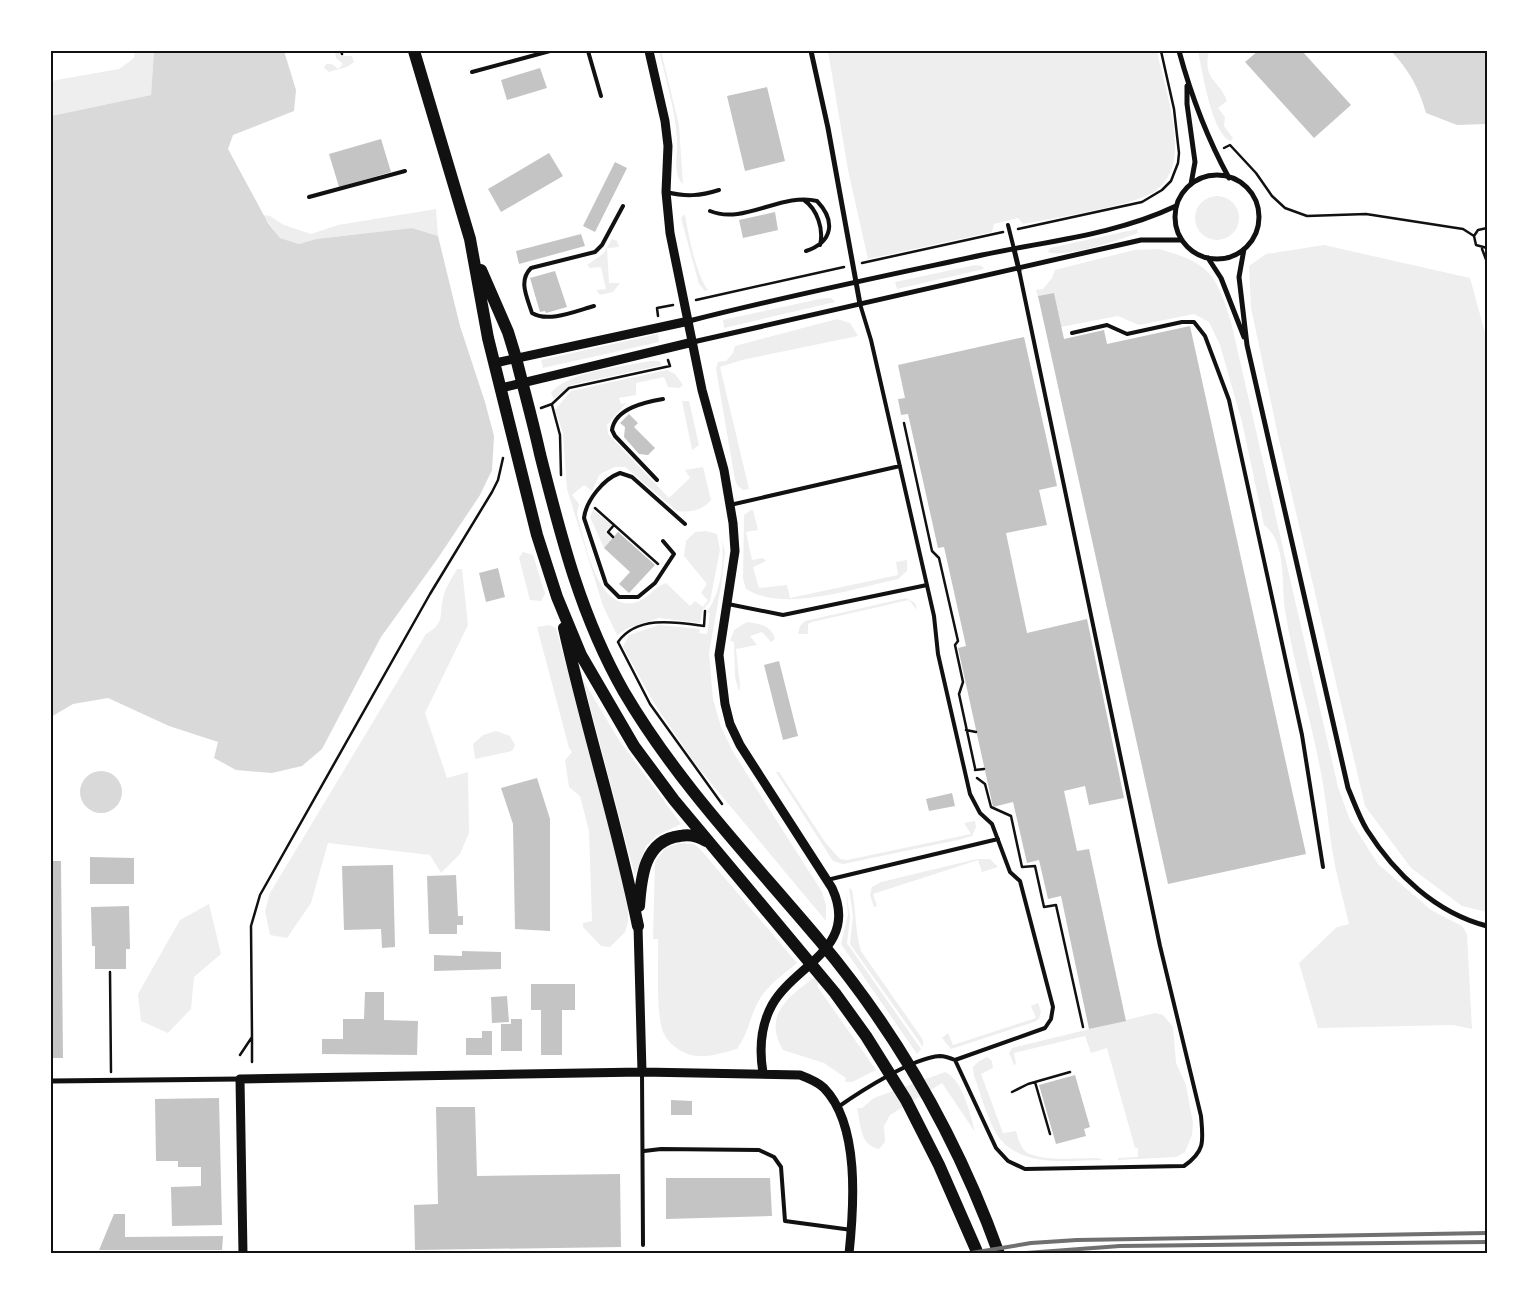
<svg xmlns="http://www.w3.org/2000/svg" width="1538" height="1305" font-family="'Work Sans',sans-serif">
<rect width="100%" height="100%" fill="#fff"/>
<path fill="#eee" d="M135,51H154L151,95L51,116V81L119,69L134,58Z
M335,51H339L340,56H352L354,62L347,67L329,72L324,68L326,64H332L338,69L343,64L336,58Z
M659,51H661L679,125L683,184C672,175 678,152 677,139C675,109 666,80 659,51Z
M828,51H1157C1163,82 1176,116 1175,148C1175,165 1169,181 1155,191C1134,206 1053,218 1023,224L1018,218L994,224L992,232L868,259L848,170Z
M1198,51H1209C1202,81 1220,80 1227,101L1218,108L1225,117L1224,126L1233,138L1231,141C1212,135 1202,70 1198,51Z
M1195 218a22 22 0 1 1 44 0a22 22 0 1 1-44 0Z
M436,209L438,236L412,228L316,239L299,244L280,238L263,215L270,216L284,225L311,234L338,225Z
M685,214C688,233 696,275 708,290L705,291L699,284L681,218Z
M1137,229L1138,233C1118,240 1068,258 1048,252L1050,248Z
M612,239L617,241L619,247L607,248L609,283H620L613,292L600,295L596,290L606,289L601,267L590,268L587,265L603,254Z
M1324,245L1470,278L1487,340V912L1462,906L1411,868L1365,806L1279,440L1251,308L1249,266L1266,254Z
M1159,249C1209,263 1216,273 1231,322L1338,787L1350,820L1378,864L1431,910L1462,926L1467,934L1472,1029L1453,1025L1318,1028L1299,963L1337,927L1349,924C1343,899 1336,874 1332,849C1328,820 1325,791 1319,763C1309,711 1293,662 1285,610C1281,585 1287,542 1264,525L1242,422L1220,345L1209,322L1194,314L1139,325L1118,316L1061,327L1054,293L1038,296L1036,290L1043,289L1052,278L1055,270L1134,250Z
M975,265L982,266L984,269L897,289L895,282Z
M824,298H831L835,302L724,328L723,320Z
M837,319L850,323L858,336L742,360L720,367L749,489L743,490L738,486L735,480L716,369L718,362L726,361L733,353L735,346Z
M658,334L659,342L543,368L541,360Z
M650,361H659L662,365L571,385L554,399L551,393C568,371 623,367 650,361Z
M667,370L675,374L683,385L679,388L668,387L664,377L636,383V395L619,398L621,404L626,403L607,425L608,434L669,498L690,478L685,470L703,467L711,500C703,510 690,513 677,511L625,467H615L600,474L592,491L584,485L572,495L579,504L577,514C585,541 597,614 637,602C648,598 655,587 666,583L690,606L695,601L703,607L708,600L701,593L707,584L684,556L686,541L695,532L706,531L717,534L720,550L710,601L702,611L700,623L659,618L628,628L617,635L603,606L567,489L563,433L555,410L571,391Z
M682,401H689L699,445L692,450Z
M593,510L612,525L605,532L612,539L604,548L590,517Z
M751,510H753L758,530L746,532L752,560L763,558L766,561L753,567L759,588L787,585L790,598L898,575L896,562L907,560V571L898,579C855,588 784,613 746,589L743,579L744,515Z
M721,538L725,552L721,586L709,653L713,699L721,727L733,752L822,892L826,905V921L696,765L654,703L623,647L629,635L659,625L700,629L699,633L707,634L710,613L707,612C720,595 726,559 721,538Z
M523,552L533,555L545,594L541,601L530,600L519,558Z
M457,569H462L468,625L425,713L447,778L468,772L469,833L460,854L441,873L430,855L328,843L311,903L287,938L270,935L265,911L270,893L426,634C445,623 439,617 443,598C445,588 452,578 457,569Z
M906,598L915,603L917,610L909,600L812,622L808,624V634H798L800,626L805,621Z
M747,622C760,624 771,625 775,639L771,642L762,632L750,636L757,645L736,649L740,686L739,692L735,677L734,642L730,641L734,630Z
M549,625L556,628L559,639L620,867L628,907V922L625,932L610,947L601,946L583,927V923L592,921L589,831L580,796L569,787L565,760L572,752L569,748L537,627Z
M583,680L619,740L681,824L656,836L646,846L635,876Z
M496,731L510,736L515,745L512,751L475,759L473,744L483,735Z
M776,772H779L825,842L840,859L847,860L971,834L964,823L975,821L976,827L972,836L958,840L843,864L833,861Z
M680,843L694,844L701,850L797,963C783,975 766,986 758,1002C749,1019 749,1032 737,1049C725,1052 711,1057 699,1056C686,1056 670,1046 664,1034C655,1016 659,961 658,939H653L655,862L665,848Z
M977,859H990L998,867L982,872L978,860L873,894L877,906L874,907L870,895L872,887L881,882Z
M849,888L852,890C856,910 855,931 861,951L923,1040V1047L850,944L853,916Z
M846,890L850,917L847,943L921,1049L917,1054L841,944L848,915Z
M209,904L221,954L194,977L191,1009L168,1033L141,1021L138,994L180,920Z
M816,976L820,980L817,986L876,1070L852,1082H845L846,1078L824,1063L783,1050C762,1014 790,996 816,976Z
M1038,1003L1041,1011L1039,1019L1034,1022L951,1049L942,1038L948,1033L953,1045L1036,1018L1031,1006Z
M1155,1013L1163,1015L1173,1027L1176,1063L1186,1085L1193,1123L1192,1135L1185,1152L1176,1157L1118,1160V1158L1138,1157V1148H1135L1107,1048L1091,1053L1085,1036L1014,1053L1016,1064L1014,1065L1009,1053L1012,1048Z
M987,1057L992,1061L993,1068L981,1074L1003,1133L1016,1131C1018,1138 1020,1146 1025,1151C1037,1162 1082,1158 1098,1158L1103,1160C1070,1160 1025,1168 1001,1140C989,1126 981,1094 974,1076L973,1067L978,1062Z
M945,1072C962,1078 971,1116 975,1132L942,1083L890,1115L884,1126L885,1142L879,1149C859,1145 861,1124 857,1108H862L874,1098Z"/>
<path fill="#d9d9d9" d="M154,51H284L296,90L294,111L233,135L228,149L268,223L280,238L299,244L316,239L412,228L438,236L460,326L485,402L494,436L492,470L480,495L438,558L381,637L322,749L302,766L272,773L236,770L214,758L218,742L169,726L108,698L73,704L51,717V116L151,95Z
M1391,51H1487V124L1457,125L1426,113C1419,88 1409,70 1391,51Z
M80 792a21 21 0 1 1 42 0a21 21 0 1 1-42 0Z"/>
<path fill="#c4c4c4" d="M1258,51H1302L1351,105L1314,138L1245,62Z
M540,68L547,88L507,100L501,80Z
M767,87L785,161L745,171L727,96Z
M381,139L391,172L339,187L329,154Z
M549,153L563,176L501,212L488,189Z
M615,162L627,168L595,232L583,226Z
M775,212L778,230L743,238L739,220Z
M581,234L585,246L519,264L516,251Z
M555,271L567,307L546,313L545,311L540,312L530,278Z
M1054,293L1064,339L1104,330L1107,344L1190,326L1306,854L1168,884L1038,296Z
M1024,337L1057,486L1039,490L1047,525L1006,533L1027,633L1087,619L1124,798L1089,805L1085,786L1064,791L1077,851L1089,849L1126,1021L1089,1029L1061,896L1048,899L1039,860L1027,863L1013,802L993,807L958,648L966,646L944,547L938,548L908,414L901,415L898,399L905,398L898,365Z
M629,414L638,423L634,427L655,448L648,455L639,454L624,437L625,427L620,423Z
M618,532L655,565L629,593L619,584L630,572L604,548Z
M498,568L505,597L486,602L479,573Z
M779,661L798,736L783,740L764,665Z
M537,778L550,819V931L515,929L513,824L501,788Z
M952,793L955,806L929,811L926,799Z
M90,857L134,858V884H90Z
M51,861H61L63,1058H51Z
M393,865L395,947L382,948L381,929L344,930L342,866Z
M456,875L458,916H463V925H457V934H429L427,876Z
M129,906L130,949H126V969H95V946H92L91,907Z
M462,951L501,952V969L434,971V955L462,956Z
M531,984H575V1010H562V1055H541V1010H531Z
M365,992H384V1020L418,1021L417,1055L322,1054V1039H343V1019H364Z
M507,996L509,1022L492,1023L491,997Z
M511,1019H522V1051H501V1024H511Z
M482,1031H492V1055H466V1038H482Z
M1075,1075L1090,1127L1084,1129L1086,1136L1056,1144L1039,1085Z
M219,1098L222,1225L172,1226L171,1187L201,1186V1167H178V1161H156L155,1099Z
M671,1100L692,1101V1115H671Z
M436,1107H475L477,1176L620,1174L621,1247L415,1250L414,1205L438,1204Z
M666,1178H770L772,1216L666,1219Z
M114,1214H125V1237L223,1236L222,1250H99Z"/>
<g fill="none" stroke-linecap="round" stroke-linejoin="round">
<path stroke="#111" stroke-width="2.5" d="M341,51L342,54
M1224,148L1230,145L1256,173L1272,196L1285,208L1307,216L1366,214L1463,229L1474,236
M1487,228L1478,230L1474,236L1476,245L1487,248
M1018,229L1142,202L1162,190L1171,181L1178,163L1179,153L1174,109L1161,51
M1482,249L1487,262
M862,263L1003,232
M696,300L844,267
M658,316L657,308L673,305
M552,405L560,435L561,475
M541,408L552,404L569,388L670,366L668,360
M904,423L932,551L939,558L958,641L955,645L963,682L959,694L975,768
M595,508L658,564
M613,537L608,532L614,525
M705,611L704,626C676,622 637,615 618,642L650,704L722,804
M966,730L976,732
M975,770L984,769
M977,778L985,784L991,807L1011,816L1022,867L1035,866L1044,907L1056,905L1083,1027
M110,972L111,1072
M252,1038V1062
M240,1055L252,1037L251,926L260,895L430,594L492,492L498,480L503,458
M1035,1082L1050,1134
M1012,1092L1028,1084L1070,1072"/>
<path stroke="#111" stroke-width="4" d="M588,51L601,96
M472,72L550,51
M666,192C686,197 700,196 719,190
M309,197L405,171
M804,200C817,209 824,229 820,245
M710,211C744,225 782,192 817,201C836,221 833,242 806,251
M1008,225L1014,249
M594,306C576,311 548,323 532,313C527,297 518,281 531,268L595,252L602,245L623,206
M1072,333L1107,325L1127,334L1182,322H1194L1205,336L1229,400L1302,735L1323,867
M657,480L615,436L612,430C615,408 646,402 663,399
M730,505L900,466
M663,541L674,554L655,583L638,597H619L606,584L584,518C586,501 603,479 620,473L632,477L685,524
M728,604L783,615L927,585
M827,880L998,839
M955,1060L996,1148L1008,1161L1025,1169L1184,1166C1206,1151 1203,1140 1201,1116L1160,946L1019,270
M642,1073L643,1245
M838,1107C861,1091 912,1058 940,1056C945,1056 950,1058 955,1060L1045,1028L1051,1019L1053,1007L1020,881L1010,872L992,824L980,813L970,794L938,654L934,616L871,340L860,304
M644,1151L661,1149L759,1150L774,1157L781,1167L785,1221L852,1230"/>
<path stroke="#111" stroke-width="5" d="M811,51L828,128L860,304
M1179,51C1191,95 1207,138 1229,178
M1187,86V104L1195,162L1191,184
M1175 217a42 42 0 1 1 84 0a42 42 0 1 1-84 0Z
M1014,249L1019,270
M1244,249L1239,277L1247,345L1348,788C1354,802 1359,817 1367,830C1395,874 1436,913 1487,926
M1208,258L1221,278L1244,337
M689,321C786,296 884,276 982,255C1047,241 1115,235 1176,206
M693,342L1141,240H1182
M51,1081L240,1079"/>
<path stroke="#111" stroke-width="9" d="M649,51L665,121L668,146L666,192L670,233L702,390L724,470L733,523L735,551L719,655L725,704L730,724L740,745L832,888C860,948 794,965 772,1005C760,1027 759,1049 763,1073
M495,363L689,321
M501,388L693,342
M638,926L642,1072
M243,1254L240,1079L642,1072L800,1075C808,1078 818,1082 824,1088C860,1125 854,1206 849,1254"/>
<path stroke="#111" stroke-width="12" d="M414,51L470,239L488,338L537,535L557,597L581,655L634,746L674,800L835,993L866,1036L906,1100L939,1165L978,1254
M481,270L508,332L516,358C524,390 533,422 540,454C561,537 581,617 624,692C678,784 752,860 820,941C897,1033 958,1140 999,1254
M564,628C586,728 618,826 638,926
M639,906C641,878 644,840 680,836C689,834 698,836 706,841"/>
<path stroke="#707070" stroke-width="4" d="M965,1254L1031,1243L1077,1240L1487,1233
M1012,1254L1120,1246L1487,1242"/>
</g>
<rect width="1538" height="1305" fill="none" stroke="#ffffff" stroke-width="105"/>
<rect x="52" y="52" width="1434" height="1200" fill="none" stroke="#111" stroke-width="2"/>
</svg>
